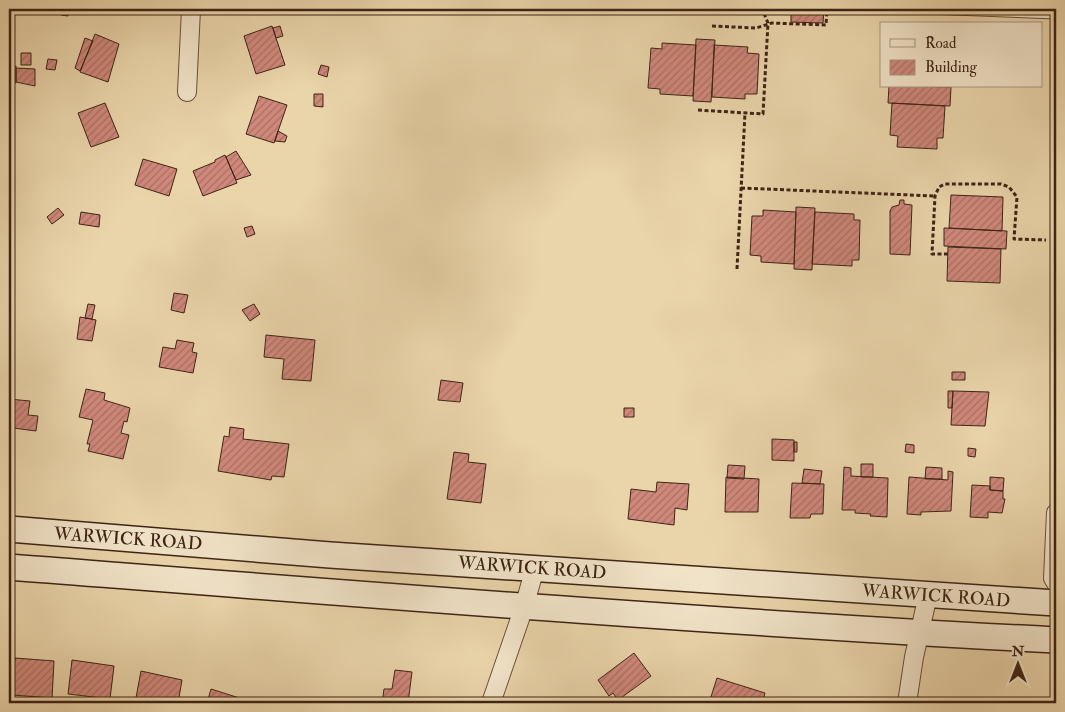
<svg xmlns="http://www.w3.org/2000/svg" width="1065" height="712" font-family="'IM FELL Double Pica',serif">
<defs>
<pattern id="building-hatch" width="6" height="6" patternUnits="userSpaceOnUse" patternTransform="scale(1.25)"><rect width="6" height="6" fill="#d0887b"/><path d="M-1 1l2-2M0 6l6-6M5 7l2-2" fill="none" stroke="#aa6f64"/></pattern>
</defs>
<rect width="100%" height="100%" fill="#ead4aa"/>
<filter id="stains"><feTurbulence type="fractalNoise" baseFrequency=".004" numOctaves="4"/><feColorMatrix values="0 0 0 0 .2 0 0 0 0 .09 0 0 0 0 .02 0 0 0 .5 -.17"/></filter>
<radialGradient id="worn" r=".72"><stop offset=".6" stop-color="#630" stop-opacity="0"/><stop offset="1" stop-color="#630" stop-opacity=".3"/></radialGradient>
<path fill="url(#building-hatch)" stroke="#3e2415" d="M62,9H68V16L61,15Z
M791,9H824L823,23L791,22Z
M272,26L285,65L256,74L244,36Z
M280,26L283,36L276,38L273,28Z
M95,34L119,44L108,82L80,72Z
M85,38L93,41L80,71L75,68Z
M696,39L715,40L711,102L693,101Z
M662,43L696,45L693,96L660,94V89L648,88L651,48L662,49Z
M714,45L748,47L747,53L759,54L757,94H745V99L712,97Z
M21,53H31V65H21Z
M48,59L57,60L55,70L46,69Z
M321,65L329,67L327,77L318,74Z
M9,66H16V83H9Z
M16,68L35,69V86L16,82Z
M889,86L951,87L950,106L888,103Z
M314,94H323V107L314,106Z
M259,96L287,105L274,143L246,134Z
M105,103L119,137L91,147L78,113Z
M892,103L945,106L943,138H937V149L897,147L898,136L890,135Z
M278,131L287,136L285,142L275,141Z
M236,151L251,175L236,180L226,157Z
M225,155L237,183L203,196L193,171L215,162V160Z
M143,159L177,169L169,196L135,185Z
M951,195L1003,197L1002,231L949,228Z
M900,200H904V204L912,205L910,255L890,254V211L892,207L899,205Z
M796,207L815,208L812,270L794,269Z
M58,208L64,215L52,224L47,217Z
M763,210L796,212L794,264L761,262V256L750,255L752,216H763Z
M81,212L100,215L99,227L79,224Z
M815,212L854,214V220H860L859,260H852V266L812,264Z
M252,226L255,234L247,237L244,228Z
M944,228L1007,231L1006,249L944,246Z
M948,247L1001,249L1000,283L947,281Z
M174,293L188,295L184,313L171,310Z
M88,304L95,305L92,319L85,318Z
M254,304L260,314L250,321L242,310Z
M80,317L96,320L92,341L77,339Z
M266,335L315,340L311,381L282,379L284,359L264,357Z
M177,340L194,343L192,352L197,353L193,373L159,367L163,347L175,349Z
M952,372H965V380H952Z
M441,380L463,383L460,402L438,400Z
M86,389L105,393L104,400L130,408L127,422L124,421L121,433L129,435L123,459L88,451L90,444H87L93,420L79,417Z
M948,391H953L952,408H948Z
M953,391L989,392L985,426L951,425Z
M9,399L30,401L28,415L38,416L36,431L13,428V431H9Z
M624,408H634V417H624Z
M230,427L244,429L243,439L289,444L284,477L272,476L271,480L218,471L224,436L229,437Z
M772,439L794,440V461L772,460Z
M794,442H797V452H794Z
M906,444L914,445V453L905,452Z
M968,448L976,449L975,457L968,456Z
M454,452L469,454L468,462L486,464L481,503L447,499Z
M861,464H873V477H861Z
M728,465L745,466L744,479L727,478Z
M844,467L851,468V476L888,478L887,517L870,516L871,514L855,513V510H842Z
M926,467L942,468V479H925Z
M804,469L822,471L820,484L802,483Z
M948,471L953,472L951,511L921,512V515L907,514L909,477L948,480Z
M726,477L759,479L758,512H725Z
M990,477L1004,478L1003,491L990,490Z
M657,482L689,484L687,510L675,508L674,525L628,519L631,489L656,492Z
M792,483L824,484L823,514H811L810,518H790Z
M972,485L990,486V490L1003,491V499H1005L1002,513L988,512V518L970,517Z
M634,653L651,676L618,700L613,693L609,696L598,680Z
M15,658L54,661L52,698L12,695Z
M72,660L114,666L110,699L68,694Z
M395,670L412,672L408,703H382L384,689H392Z
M141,671L182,680L178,703H135Z
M717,678L765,693L762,703H709Z
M211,689L249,701L248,703H207Z
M649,698L667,703H647Z
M843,699L856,700V703H842Z"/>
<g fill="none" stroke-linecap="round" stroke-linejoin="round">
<g stroke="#69503a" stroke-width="11">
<path id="service" d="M927,9L1056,14"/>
</g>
<g stroke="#69503a" stroke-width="20">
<path id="minor" d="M187,92L191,9
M1056,513L1053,578L1056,583
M491,703L524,607L535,568
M907,703L914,657L928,595"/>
</g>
<g stroke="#3e2415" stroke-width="28">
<path id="secondary" d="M9,529L330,555L1056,603
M9,567C358,594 707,622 1056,640"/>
</g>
<path stroke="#3e2415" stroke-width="3" stroke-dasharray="4 2.5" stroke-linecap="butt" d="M712,26L756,28L772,23L826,25L827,9
M698,110L763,114L768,23L762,9
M741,188L935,196
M948,254H932L935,196L939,187L945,184H1001L1009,187L1017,197L1014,239L1046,240
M737,269L745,113"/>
<use href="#service" stroke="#f1e3c8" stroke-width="9"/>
<use href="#minor" stroke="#f1e3c8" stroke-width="18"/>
<use href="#secondary" stroke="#f1e3c8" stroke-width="25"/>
</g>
<g text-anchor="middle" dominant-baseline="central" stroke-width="4.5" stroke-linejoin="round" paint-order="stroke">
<g font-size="18" fill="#3e2415" stroke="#f1e3c8">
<text transform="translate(128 539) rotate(4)">WARWICK ROAD</text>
<text transform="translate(532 568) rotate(4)">WARWICK ROAD</text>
<text transform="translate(936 596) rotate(4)">WARWICK ROAD</text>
</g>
</g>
<rect width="1065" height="712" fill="none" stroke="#ead4aa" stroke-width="30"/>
<rect x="10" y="10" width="1045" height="692" fill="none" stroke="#3e2415" stroke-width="2.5"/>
<rect x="15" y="15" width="1035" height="682" fill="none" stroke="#3e2415"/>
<rect x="880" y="22" width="162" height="65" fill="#f1e3c8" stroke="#a99780"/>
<rect x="890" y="39" width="25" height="8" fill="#f1e3c8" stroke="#a99780"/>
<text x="925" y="48" font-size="15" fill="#3e2415">Road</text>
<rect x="890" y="60" width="25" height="15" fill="url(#building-hatch)" stroke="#a99780"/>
<text x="925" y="72" font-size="15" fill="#3e2415">Building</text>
<g transform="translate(1018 664)" stroke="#f1e3c8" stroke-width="4" paint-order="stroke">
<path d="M0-4L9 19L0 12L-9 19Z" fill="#3e2415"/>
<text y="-8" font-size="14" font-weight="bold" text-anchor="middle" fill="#3e2415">N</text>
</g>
<rect width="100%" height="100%" filter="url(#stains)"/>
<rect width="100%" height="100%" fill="url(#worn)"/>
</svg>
